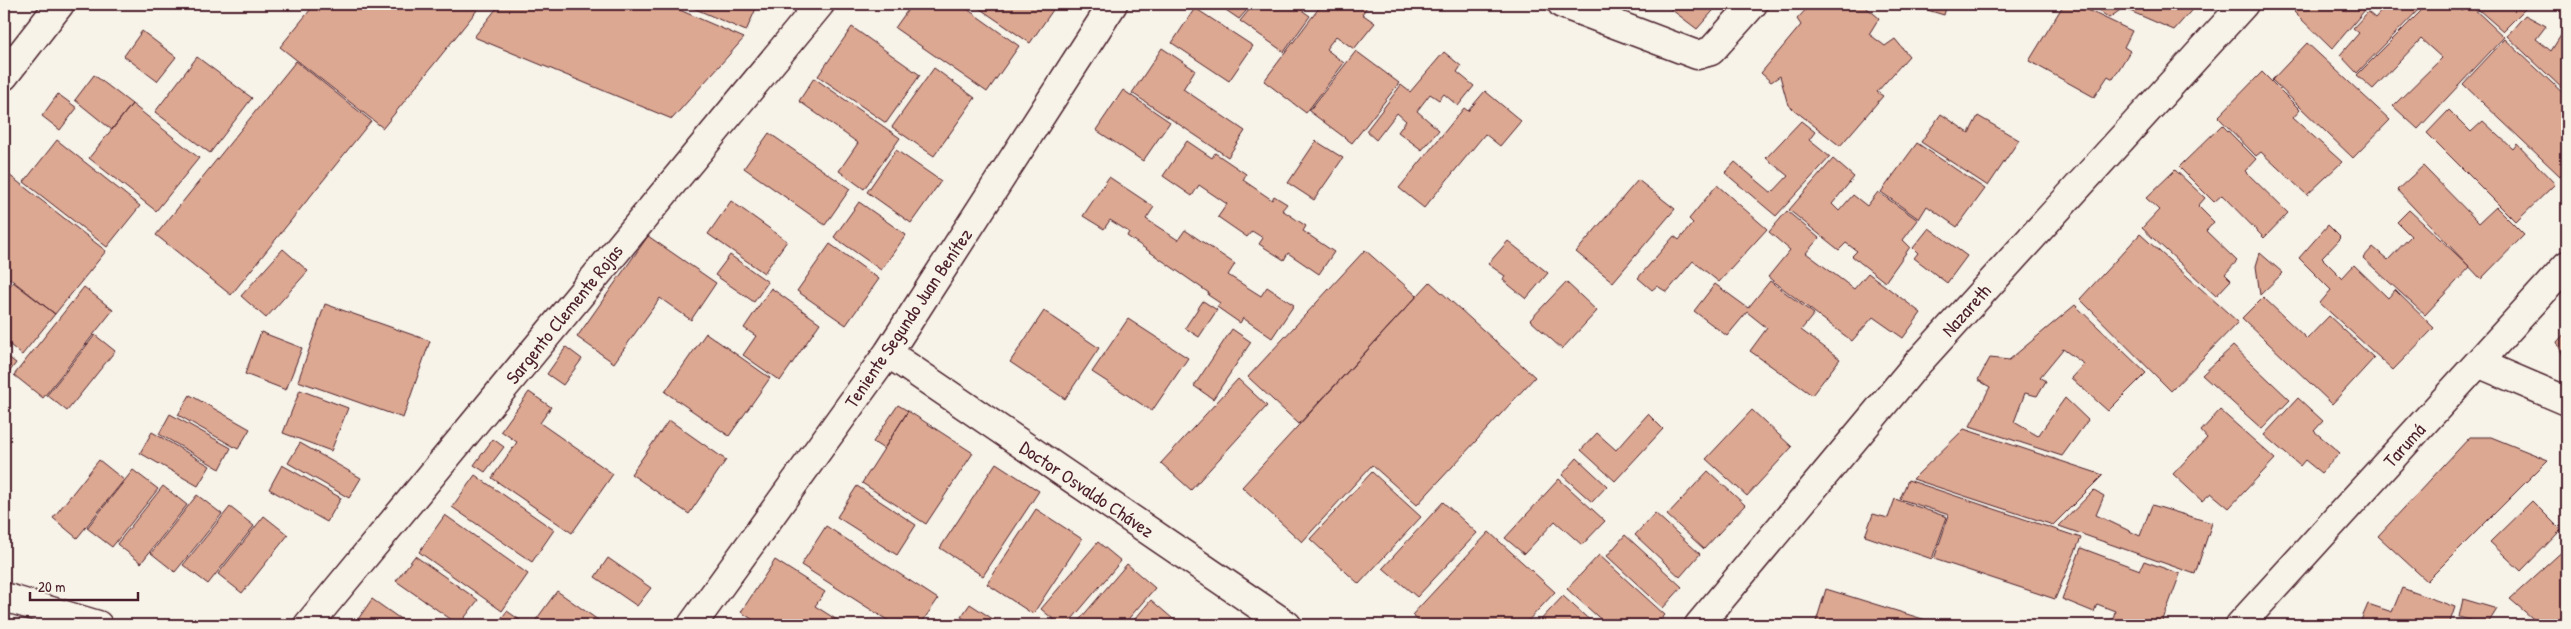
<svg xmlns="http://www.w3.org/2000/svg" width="2571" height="629" font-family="'Patrick Hand',sans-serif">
<rect width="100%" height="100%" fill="#f7f3e8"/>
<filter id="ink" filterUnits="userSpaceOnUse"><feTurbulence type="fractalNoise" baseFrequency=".02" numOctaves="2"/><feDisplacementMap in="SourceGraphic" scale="10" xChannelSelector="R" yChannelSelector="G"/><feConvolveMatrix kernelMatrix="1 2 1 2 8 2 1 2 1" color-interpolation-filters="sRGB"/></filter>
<g filter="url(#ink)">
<path fill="#dda892" stroke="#4a1f2b" d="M315,4H482L383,128L280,47Z
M500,4H666L744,38L672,119L474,37Z
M693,4H758L746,31L691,7Z
M912,4H960L1019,46L987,92L895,28Z
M973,4H1050L1055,7L1030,43Z
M1217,4H1252L1239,19Z
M1254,4H1293L1310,16L1284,52L1240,21Z
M1322,4L1344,6L1369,4L1362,14L1375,23L1354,49L1336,36L1326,49L1344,63L1306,113L1264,81Z
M1670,4H1719L1697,29L1668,7Z
M1811,4H1862L1879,18L1869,34L1885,46L1895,39L1909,56L1877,92L1883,96L1840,146L1788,105L1780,76L1771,82L1761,73L1801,25L1797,19Z
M1923,4H1947L1944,15L1921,8Z
M2064,4H2075L2132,31L2124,47L2130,51L2113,79L2108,76L2094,97L2029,61Z
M2090,4H2197L2174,30L2123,8L2109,18Z
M2302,4H2370L2332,49L2294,12Z
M2379,4L2423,5L2357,73L2340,55L2359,33L2353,28L2368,12L2375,18L2384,8Z
M2428,4H2455L2462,11L2471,6L2504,37L2418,129L2393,106L2442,58L2421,39L2373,89L2357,75Z
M2472,4H2530L2503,31Z
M1195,8L1253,46L1229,81L1172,43Z
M2525,15L2546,26L2536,39L2551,51L2567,26L2566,92L2507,36Z
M852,27L920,75L886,123L818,76Z
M142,31L176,57L157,81L124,56Z
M2505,39L2567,97V168L2560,176L2463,84Z
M2307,43L2390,120L2353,158L2272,80Z
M1162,48L1195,70L1183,89L1245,131L1228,157L1132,93Z
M1356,51L1399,83L1352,143L1309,111Z
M1444,52L1461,66L1457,72L1474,86L1458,106L1444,94L1439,100L1430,94L1417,111L1439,130L1422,150L1398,132L1406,121L1397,113L1376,140L1366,131L1401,85L1410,92Z
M197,57L252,98L210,153L155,112Z
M296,61L371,121L231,295L156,235Z
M934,68L975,98L934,156L892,127Z
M2262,72L2300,110L2293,118L2342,162L2307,195L2261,152L2256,156L2218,117Z
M94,75L132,104L112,130L75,100Z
M814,78L900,138L864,189L839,171L858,143L799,101Z
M1123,90L1170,122L1143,161L1096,130Z
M1485,91L1521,121L1500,146L1485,134L1424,208L1399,188L1464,108L1468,111Z
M58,94L77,108L60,130L42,116Z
M132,104L199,158L156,211L89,158Z
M2449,110L2471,132L2483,121L2513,149L2517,144L2555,184L2516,222L2427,133Z
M1941,114L1969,133L1978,116L2019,140L1988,186L1921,142Z
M1801,121L1815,132L1809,140L1830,157L1776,216L1725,173L1735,162L1772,193L1788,176L1766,158Z
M2222,125L2256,159L2245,171L2288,213L2264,238L2222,195L2214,202L2179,167Z
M769,133L850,189L825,225L744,168Z
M57,140L140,206L107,247L24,182Z
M1187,141L1212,158L1215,153L1246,174L1243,180L1272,200L1274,196L1287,204L1282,210L1306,226L1303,231L1334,252L1319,274L1288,253L1284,260L1259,244L1263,238L1252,231L1247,237L1218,217L1227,204L1199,185L1192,196L1163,176Z
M1316,141L1343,158L1314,200L1288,183Z
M1917,143L1985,189L1957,227L1927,206L1919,219L1881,192Z
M896,150L941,181L911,223L867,192Z
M1833,159L1854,177L1832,204L1839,211L1853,195L1867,206L1878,192L1918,220L1903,240L1910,247L1885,282L1852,256L1857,251L1846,243L1839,250L1789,210Z
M2423,166L2479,223L2496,207L2524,235L2481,279L2397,190Z
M2175,170L2205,198L2198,206L2214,222L2206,231L2237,261L2225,274L2231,280L2216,296L2142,228L2159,210L2146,198Z
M4,171L106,251L55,314L4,274Z
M1109,177L1154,207L1146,219L1178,240L1185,230L1235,264L1228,275L1261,296L1267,287L1294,305L1272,338L1243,318L1240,323L1217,307L1220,303L1208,295L1209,293L1127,236L1129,232L1110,220L1104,229L1083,216Z
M1638,180L1675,209L1613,282L1576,252Z
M1717,185L1767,229L1719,282L1693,261L1667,292L1657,286L1652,290L1638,278L1674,236L1679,240L1693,223L1689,219Z
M731,201L787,241L764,273L708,234Z
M859,202L906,235L881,270L834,237Z
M2409,210L2470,267L2425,315L2363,258L2373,247L2388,260L2411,236L2397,222Z
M1787,211L1819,238L1806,253L1854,289L1868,273L1921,313L1903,338L1873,317L1852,341L1768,277L1790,250L1769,232Z
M2328,225L2341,238L2322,258L2342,278L2354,265L2388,298L2395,290L2434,328L2393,370L2320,303L2331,290L2299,258Z
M1929,228L1967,256L1947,283L1914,258L1918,253L1913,248Z
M2140,234L2238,322L2171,391L2080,299Z
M648,236L716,283L691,320L660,298L614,363L577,337Z
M1508,241L1548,273L1526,299L1503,280L1505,276L1488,264Z
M830,244L879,279L846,325L797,291Z
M283,249L308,271L266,318L241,296Z
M1365,250L1417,296L1299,424L1248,377Z
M2260,253L2283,273L2260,295L2256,266Z
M730,255L768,282L754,302L715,275Z
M1770,281L1814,314L1801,330L1840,359L1812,395L1750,351L1767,328L1747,312L1727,336L1694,311L1715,284L1748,308Z
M13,282L55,314L22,355L4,340V293Z
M1430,282L1535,377L1417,505L1372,465L1302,542L1242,487Z
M1566,282L1597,311L1562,349L1530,320Z
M84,287L113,310L43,398L14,375Z
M771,288L820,323L780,381L743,355L756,336L744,328Z
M2263,297L2307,339L2329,316L2374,358L2332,404L2242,318Z
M1203,301L1217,310L1199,337L1185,328Z
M325,304L430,341L403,418L298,381Z
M2075,305L2146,373L2108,411L2071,378L2084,364L2063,349L2040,377L2046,381L2037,396L2025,393L2014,422L2038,436L2065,398L2088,420L2062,456L1970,426L1990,387L1978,380L1990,358L2009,360Z
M1044,311L1099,348L1065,399L1010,362Z
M1128,319L1188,358L1152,411L1092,372Z
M1232,329L1251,342L1213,399L1194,386Z
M2567,331V359L2564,358L2557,342Z
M261,332L302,348L286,390L245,374Z
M706,333L770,378L729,436L665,392Z
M95,335L115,351L67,411L47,395Z
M2233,346L2290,400L2262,429L2202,375Z
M566,347L582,359L563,385L547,374Z
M4,354L16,363L4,379Z
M1238,379L1267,406L1191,490L1161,463Z
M300,390L348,408L331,451L283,433Z
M529,392L551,407L540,423L613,474L572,533L492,478L517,442L501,431Z
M190,395L250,429L238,449L178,415Z
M2298,398L2323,421L2314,431L2340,453L2321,473L2305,460L2300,466L2264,435Z
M898,405L908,411L884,449L873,442Z
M1752,410L1792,447L1747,496L1706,459Z
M2220,410L2275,459L2229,508L2211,493L2202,501L2173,474L2207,438L2201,431Z
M908,411L973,453L926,524L862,483Z
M170,414L231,448L220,469L159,434Z
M1648,414L1663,429L1615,481L1581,450L1597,433L1616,450Z
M669,420L726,460L689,514L631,474Z
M1964,429L2103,475L2053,525L1913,479Z
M152,432L210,466L198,486L140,453Z
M2470,437H2491L2548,460L2427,581L2378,536Z
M493,439L504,447L485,472L474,465Z
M300,443L361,478L349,498L288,463Z
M1577,458L1607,486L1592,502L1562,475Z
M99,460L124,480L77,538L53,518Z
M996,463L1039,491L983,576L940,548Z
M282,465L341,498L327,522L269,489Z
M133,470L158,489L112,547L87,528Z
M1708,471L1745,505L1704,549L1667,515Z
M1372,472L1421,517L1359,584L1310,539Z
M475,475L554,530L532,562L452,507Z
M1559,479L1605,521L1582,545L1555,521L1524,554L1505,538Z
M1908,480L2081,538L2055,599L1934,559L1949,515L1900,499Z
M163,486L187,505L141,563L117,544Z
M857,486L916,525L897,555L837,517Z
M2094,490L2104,496L2096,515L2140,536L2152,505L2212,523L2195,574L2059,526Z
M197,495L222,514L175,572L151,553Z
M1895,499L1947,517L1932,559L1865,536L1873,514L1888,518Z
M2532,501L2561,530L2521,571L2490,542Z
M1443,502L1477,533L1417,597L1383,568Z
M230,507L254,526L208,584L183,565Z
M1036,509L1082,539L1033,614L987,584Z
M1655,513L1700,554L1680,577L1635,535Z
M445,515L528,574L502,611L419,552Z
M264,516L288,535L242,593L218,574Z
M826,526L938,599L920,625H895L801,565Z
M1489,532L1555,592L1524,625H1423L1412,615Z
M1625,535L1682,587L1663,608L1607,556Z
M1098,542L1121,561L1067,625H1060L1041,609Z
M2567,547V625H2536L2538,623L2510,599Z
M2081,548L2140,570L2144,561L2180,574L2161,625H2132L2113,619L2115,611L2097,604L2094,612L2062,599Z
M1599,555L1665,615L1656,625H1607L1567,589Z
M415,556L478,600L459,625L396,581Z
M608,558L651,588L637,606L595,577Z
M775,560L825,592L815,606L845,625H761L741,612Z
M1127,564L1155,588L1123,625H1075Z
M2402,588L2455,607L2449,625H2359L2368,604L2392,612Z
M1826,589L1942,625H1815Z
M557,591L605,625L533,624Z
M1563,596L1595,625H1536Z
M372,599L409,625H354Z
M2463,599L2497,609L2487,625L2459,617Z
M1151,600L1180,625H1130Z
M970,604L1002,625H975L961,617Z
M507,611L524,623L522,625H496Z"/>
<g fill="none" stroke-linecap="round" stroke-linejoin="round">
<g stroke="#4a1f2b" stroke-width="31">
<path id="minor" d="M1562,4L1697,55L1711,51L1753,4
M4,76L60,4
M888,353L1287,625
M2478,363L2567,401
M4,597L98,625
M308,625L820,4
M692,625L888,353L1113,4
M1699,625L1916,365L2244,4
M2240,625L2567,265"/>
</g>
<use href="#minor" stroke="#f7f3e8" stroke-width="28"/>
</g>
</g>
<g text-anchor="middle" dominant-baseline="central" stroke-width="4" stroke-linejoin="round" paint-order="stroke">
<g font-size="19" fill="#4a1f2b" stroke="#f7f3e8">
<text transform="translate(1966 310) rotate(-48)">Nazareth</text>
<text transform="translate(564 314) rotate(-51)">Sargento Clemente Rojas</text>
<text transform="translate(908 318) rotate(-56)">Teniente Segundo Juan Benítez</text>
<text transform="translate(2404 445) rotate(-48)">Tarumá</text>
<text transform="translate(1087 489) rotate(34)">Doctor Osvaldo Chávez</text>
</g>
</g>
<rect width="2571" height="629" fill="none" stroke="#f7f3e8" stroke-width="20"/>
<rect x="10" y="10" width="2551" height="609" fill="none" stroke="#4a1f2b" stroke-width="2" filter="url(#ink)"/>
<path d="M30 592v8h108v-8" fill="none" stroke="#4a1f2b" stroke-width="2.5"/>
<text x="38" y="592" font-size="15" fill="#4a1f2b" stroke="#f7f3e8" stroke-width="4" paint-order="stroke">20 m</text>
</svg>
